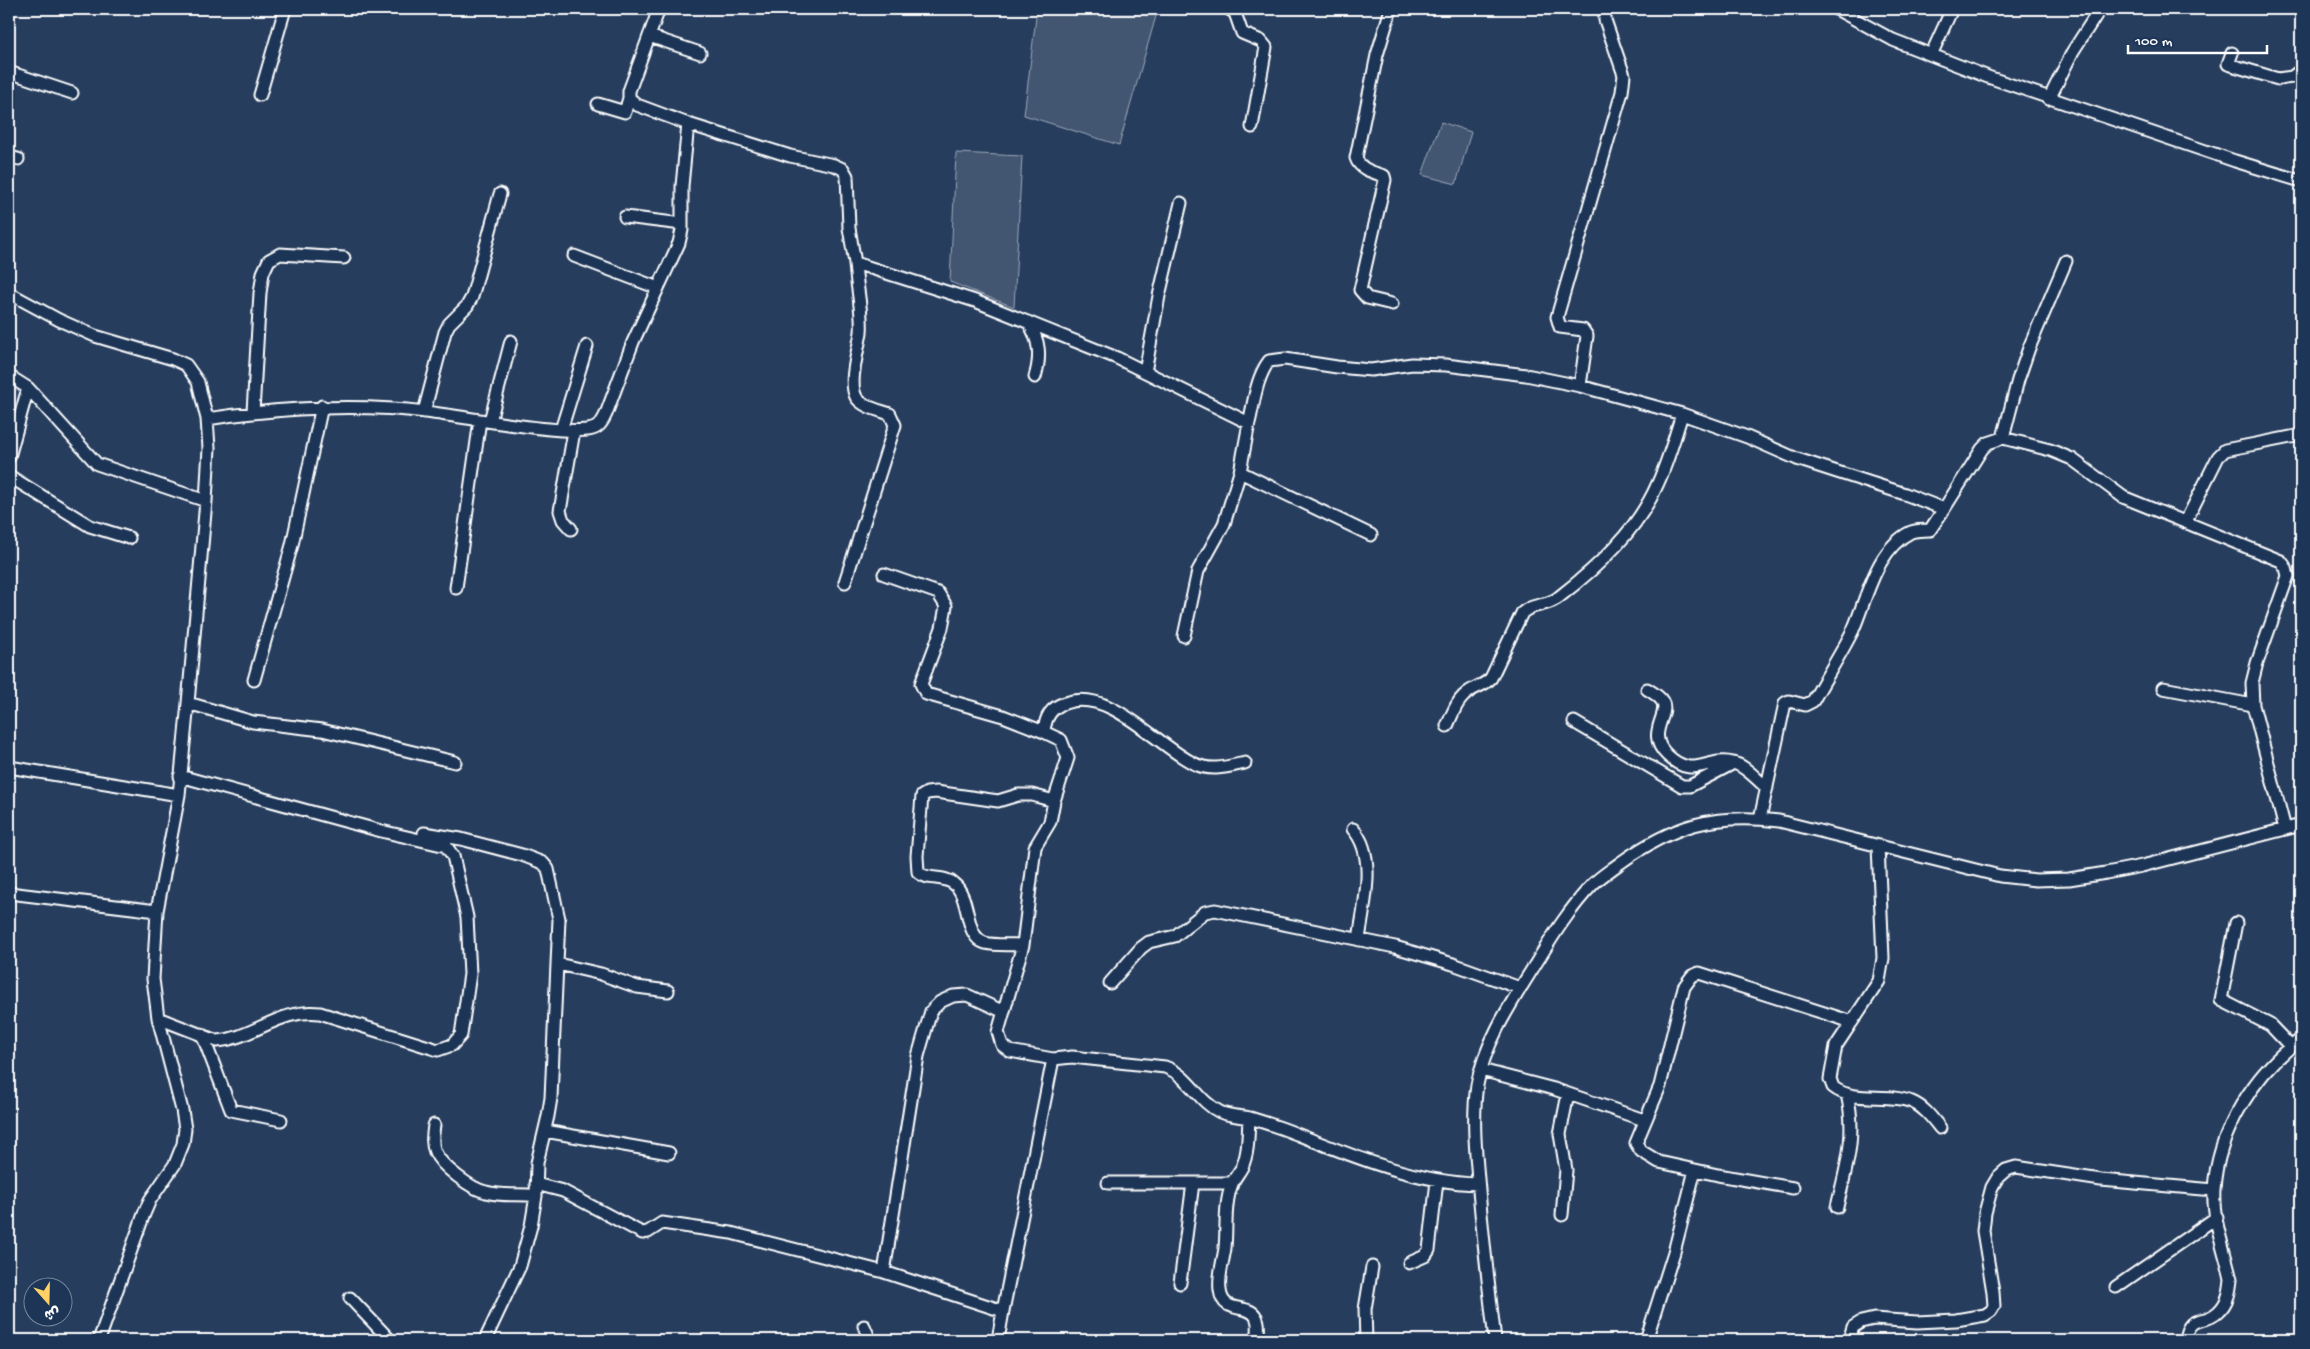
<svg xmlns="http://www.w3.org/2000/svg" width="2310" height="1349" font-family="'Gochi Hand','Playpen Sans Arabic',sans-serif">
<rect width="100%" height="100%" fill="#263d5e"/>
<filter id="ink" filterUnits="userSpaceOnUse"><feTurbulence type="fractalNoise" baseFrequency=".02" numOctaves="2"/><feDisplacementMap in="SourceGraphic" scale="10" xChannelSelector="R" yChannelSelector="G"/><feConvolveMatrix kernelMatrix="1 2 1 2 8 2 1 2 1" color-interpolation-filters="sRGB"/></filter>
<g filter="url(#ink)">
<path fill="#425672" stroke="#a0aab8" d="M1037,9H1158L1119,145L1024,115Z
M1441,122L1471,132L1456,184L1422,175Z
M956,153L1022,156L1014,307L950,282Z"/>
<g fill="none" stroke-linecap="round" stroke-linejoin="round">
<g stroke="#fff" stroke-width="15">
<path id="minor" d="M659,9L629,91V98L637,105L688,124L790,156L834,165L843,169L847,176L849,228L855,263L975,301L1117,358L1249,423C1254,403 1256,378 1269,361L1285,359L1337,367L1371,370L1412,364L1446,365L1526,375L1580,386L1682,414L1747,437L1797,459L1905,494L1944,509L1982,449L1988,443L2003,438L2050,450L2072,459L2123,497L2281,561L2286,568L2288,576L2257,663L2252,683L2253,705L2285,829
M1229,9L1235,13L1242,33L1261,41L1266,47L1252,127
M1391,9L1377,55L1356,158C1360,170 1373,172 1384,176L1385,180L1360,290L1367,298L1392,304
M1836,9L1893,40L1988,77L2235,161L2301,181
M649,36L700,53
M2232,53L2228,64L2278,79L2292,77L2301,70
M1931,55L1952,9
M9,72L72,93
M260,95L285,9
M2049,99L2073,51L2100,9
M598,104L625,112L629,98
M9,157L18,159
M625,217L682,224
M574,256L658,288
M9,293L59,320L95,336L173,359L186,365L198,382L207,419L209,448L206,501L188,703L179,795L157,911L153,979L158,1018L182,1110L185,1129L183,1144L175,1164L150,1200L144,1214L99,1340
M1028,322C1040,340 1041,357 1035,377
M1145,372L1159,296L1181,203
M9,376L28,388L97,464L206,501
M1580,386L1587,336L1583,330L1560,327L1557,317L1622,92L1624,75L1605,20V9
M253,412L260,293L263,273L269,260L280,254L344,258
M424,412L445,332L449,324L467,306L472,297L500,194
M207,419C280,408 352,403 426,412C471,418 516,427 561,430C570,430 579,431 588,430C598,429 602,423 606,414L633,342L679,243L682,230V186L688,124
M490,421L511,341
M561,430L587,346
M2003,438L2018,380L2029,348L2066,261
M9,457L28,388
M1240,472L1371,535
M9,476L90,526L129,538
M2186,521L2218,457L2225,450L2301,435
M571,529L563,520L560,511L574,431
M884,574L938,593L946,606L942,628L921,684L926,694L1003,716L1044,732L1061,740L1068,758L1054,801L1050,822L1035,847L1023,945L998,1032L1002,1045L1010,1051L1053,1059
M845,582L895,425L890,414C879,410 862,407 856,397C848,382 859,348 861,332C863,312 856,284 855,263
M456,588L480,420
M1184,636L1198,571L1224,524L1240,472L1249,423
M254,680L292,545L322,406
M2163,688L2253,705
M1647,689C1652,692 1659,696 1662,701C1671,715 1644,733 1667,755C1694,781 1707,756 1733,763C1745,765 1757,780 1767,788
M188,703L253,722L322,730L455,762
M1574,722L1682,786H1690L1730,765
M1447,726C1453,713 1457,699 1470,691C1477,686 1485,685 1491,678L1522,613C1532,603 1548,607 1559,597C1599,566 1638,530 1658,483C1668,461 1675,437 1682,414
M1044,732C1045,718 1051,707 1065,703C1110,687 1156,745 1193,763C1210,772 1227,767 1245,763
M9,767L179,795
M1760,819L1785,703L1789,701L1805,705L1813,701C1826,677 1841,654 1853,630C1867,598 1876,549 1911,532C1917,530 1924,530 1930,530L1944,509
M1353,829C1378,857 1363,907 1359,940
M424,833L461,839L522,855L543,863L548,869L559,919L551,1098L548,1116L537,1163L536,1196L531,1226L520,1266L485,1340
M1878,846L1883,958L1879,981L1836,1046L1830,1079L1833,1087C1854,1104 1887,1092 1912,1102C1924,1107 1932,1118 1940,1128
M9,893L157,911
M2236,923L2221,1000L2270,1025L2291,1047
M1023,945C1011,944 996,946 985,943C964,937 971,897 954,884C944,875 927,881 918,872L917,856L922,796L927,793L936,792L998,801L1018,795H1032L1054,801
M558,964L601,974L637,987L668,991
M1110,983L1141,948L1149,942L1175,936L1205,912L1215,910L1395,947L1453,964L1520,988
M158,1018L217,1041C254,1038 280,1008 320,1013L438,1050L452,1045L461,1035L470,974L467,917L453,856L446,846L381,831L180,776
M202,1034L231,1110L281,1120
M1481,1070L1554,1089L1644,1120
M1249,1118C1248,1134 1249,1152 1242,1167C1239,1173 1234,1178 1232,1184C1224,1204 1227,1227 1225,1248C1223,1263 1218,1275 1220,1290C1223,1316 1248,1302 1256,1317C1260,1324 1258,1333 1257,1340
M434,1125C433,1134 431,1143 435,1152C441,1166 471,1189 486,1192C502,1197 520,1193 536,1196
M545,1131L669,1153
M1108,1183H1232
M536,1184L563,1191L642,1233L648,1232L662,1223L731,1233L884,1272L1003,1311L1053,1059L1072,1057L1165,1067C1190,1076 1197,1101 1220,1112C1229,1116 1240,1116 1250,1118C1263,1122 1276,1126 1289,1131C1347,1154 1416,1183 1478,1184
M1793,1188L1718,1175L1659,1162L1641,1151L1636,1143L1660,1086L1684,987L1692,976L1699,973L1852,1022
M1837,1207C1846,1167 1857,1136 1847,1094
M1562,1215L1566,1170L1560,1134L1568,1094
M1409,1263L1425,1256L1429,1250L1437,1181
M884,1272L918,1056L931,1011L940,1002L953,996L967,995L1002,1011
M1180,1283L1193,1183
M2116,1287L2217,1217
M350,1298L390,1340
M864,1326L870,1340
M998,1340L1003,1311
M1366,1340L1365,1309L1372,1267
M1495,1340C1489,1290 1483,1240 1479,1190C1476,1156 1472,1119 1477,1085C1484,1046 1508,1008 1528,976C1548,944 1567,911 1593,884C1601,876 1611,870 1620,863C1673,825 1714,813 1779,821L2000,876L2036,880L2069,879L2106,873L2142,866L2301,825
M1646,1340L1674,1252L1695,1170
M1849,1340L1853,1327L1861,1322L1874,1319L1917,1322L1956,1320L1985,1315L1991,1311L1994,1306L1993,1292L1983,1231L1985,1213L1992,1187L1998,1177L2006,1170L2016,1167L2101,1180L2214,1190
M2185,1340C2189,1312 2204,1326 2218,1312C2228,1303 2230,1291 2231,1279C2225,1251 2212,1219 2214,1190C2217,1132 2255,1072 2301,1039"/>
</g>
<use href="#minor" stroke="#1d3557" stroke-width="11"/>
</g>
</g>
<rect width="2310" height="1349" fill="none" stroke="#1d3557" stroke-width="30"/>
<rect x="15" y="15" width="2280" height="1319" fill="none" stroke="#fff" stroke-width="2" filter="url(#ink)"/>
<g transform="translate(48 1302) rotate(160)"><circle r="24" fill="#1d3557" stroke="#77869a"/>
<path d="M0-4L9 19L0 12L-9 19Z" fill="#ffd166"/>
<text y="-8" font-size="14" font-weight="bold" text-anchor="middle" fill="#ffffff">ش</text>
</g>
<path d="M2128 45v8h139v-8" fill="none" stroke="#ffffff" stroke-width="2.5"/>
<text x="2135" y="45" font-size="15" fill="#ffffff" stroke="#1d3557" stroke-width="4" paint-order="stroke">100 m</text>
</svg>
